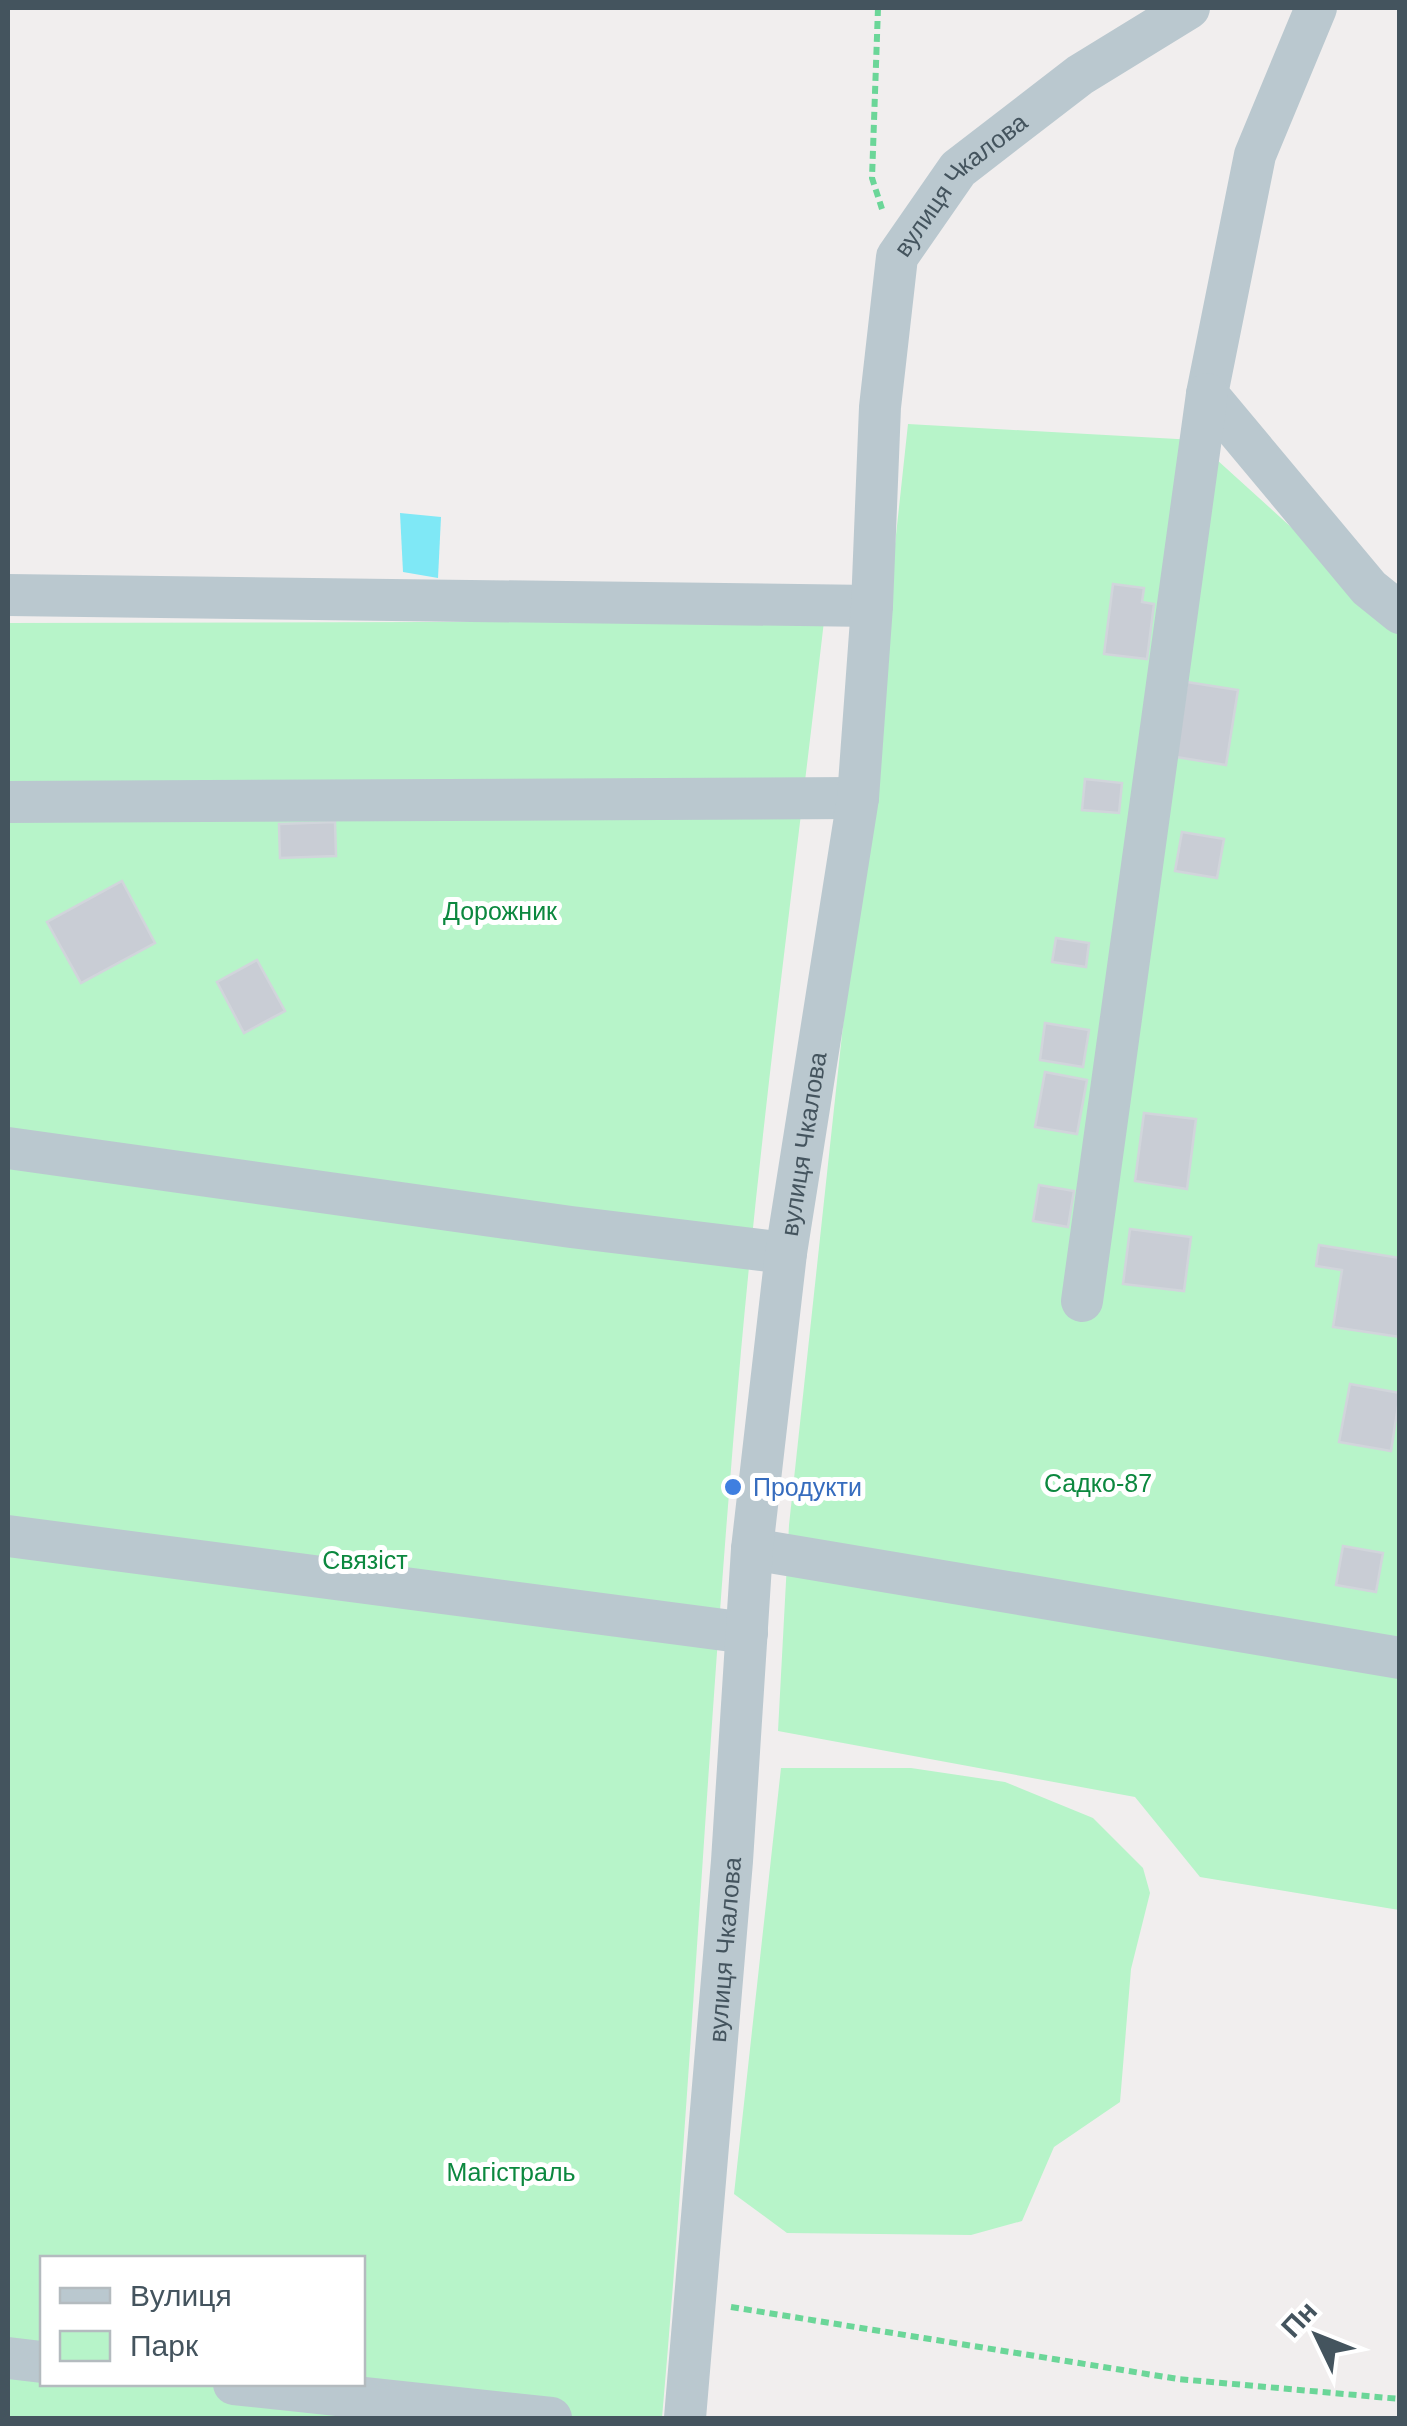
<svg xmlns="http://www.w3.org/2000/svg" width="1407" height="2426" font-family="Arial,sans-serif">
<rect width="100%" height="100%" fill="#f1eeee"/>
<path fill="#b7f4c9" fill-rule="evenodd" d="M908,424L1195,440L1399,625V1910L1200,1877L1135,1797L778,1731L789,1525Z
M824,621C796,864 763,1107 741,1351C709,1706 693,2063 662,2418H8V623ZM42,2258H362V2384H42Z
M781,1768H911L1005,1782L1093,1818L1143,1868L1150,1893L1131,1969L1120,2102L1054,2147L1022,2221L971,2235L787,2233L734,2194Z"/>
<path fill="#7fe8f6" d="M400,513L441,517L438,578L403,572Z"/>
<path fill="#c9cdd5" stroke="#d1d5db" stroke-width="2.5" d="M1113,584L1144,588L1142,602L1154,604L1147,659L1104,654Z
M1187,682L1238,690L1226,765L1176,757Z
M1085,779L1122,783L1119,813L1082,810Z
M335,822L336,856L280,858L279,824Z
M1182,832L1224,839L1217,878L1175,871Z
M122,881L155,943L81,983L47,922Z
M1056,938L1089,943L1086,967L1052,962Z
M257,960L285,1011L244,1033L217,982Z
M1045,1023L1089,1030L1083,1067L1040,1060Z
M1045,1072L1087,1080L1077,1134L1035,1127Z
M1144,1113L1196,1119L1187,1189L1135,1181Z
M1039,1185L1074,1191L1068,1227L1033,1221Z
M1130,1229L1191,1237L1184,1291L1123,1284Z
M1319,1245L1400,1258V1337L1333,1327L1342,1270L1316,1266Z
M1350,1384L1400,1393L1391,1451L1339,1442Z
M1343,1546L1383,1553L1376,1592L1336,1585Z"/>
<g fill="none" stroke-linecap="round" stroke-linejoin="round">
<path stroke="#6bd698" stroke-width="6" stroke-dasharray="8 5" stroke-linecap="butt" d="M878,8L872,178L882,209
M731,2307L1178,2379L1400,2399"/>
<g stroke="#bac8cf" stroke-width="42">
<path d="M1316,8L1255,155L1207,394L1369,588L1400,613"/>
<path d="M8,595L872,606"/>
<path d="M8,802L858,798"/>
<path d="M8,1148L571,1227L786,1253"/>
<path d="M1082,1301L1207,394"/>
<path d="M8,1536L747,1633"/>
<path d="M752,1549L1400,1658"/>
<path d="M8,2358L42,2362"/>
<path d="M234,2384L551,2418"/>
<path id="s1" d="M685,2418L732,1861L752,1549L786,1253L858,798L872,606L880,407L897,257L958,169L1080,75L1189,8"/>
</g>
</g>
<circle fill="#3f7fe0" stroke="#fff" stroke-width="4" cx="733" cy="1487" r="10"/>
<g text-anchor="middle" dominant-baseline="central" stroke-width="10" stroke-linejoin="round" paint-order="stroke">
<g font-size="25" fill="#44545e" stroke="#fff">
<text stroke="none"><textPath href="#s1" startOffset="2270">вулиця Чкалова</textPath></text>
<text stroke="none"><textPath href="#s1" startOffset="1280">вулиця Чкалова</textPath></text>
<text stroke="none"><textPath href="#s1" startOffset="470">вулиця Чкалова</textPath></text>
</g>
<g font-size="25" fill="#0c883f" stroke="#fff">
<text x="500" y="911">Дорожник</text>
<text x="1098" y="1483">Садко-87</text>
<text x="365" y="1560">Связіст</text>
<text x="511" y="2172">Магістраль</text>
</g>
<g font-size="25" fill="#366cbe" stroke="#fff" text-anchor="start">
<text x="753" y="1487">Продукти</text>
</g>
</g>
<rect width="1407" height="2426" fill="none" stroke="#44545e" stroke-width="20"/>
<rect x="40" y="2256" width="325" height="130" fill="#ffffff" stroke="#b4bbbf" stroke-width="2.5"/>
<rect x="60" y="2288" width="50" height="15" fill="#bac8cf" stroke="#b4bbbf" stroke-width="2.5"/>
<text x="130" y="2306" font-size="30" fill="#44545e">Вулиця</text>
<rect x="60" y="2331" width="50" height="30" fill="#b7f4c9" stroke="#b4bbbf" stroke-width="2.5"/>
<text x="130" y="2356" font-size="30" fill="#44545e">Парк</text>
<g transform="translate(1317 2336) rotate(313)" stroke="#ffffff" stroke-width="8" paint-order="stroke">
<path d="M0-8L18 38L0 25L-18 38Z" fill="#44545e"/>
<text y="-15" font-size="28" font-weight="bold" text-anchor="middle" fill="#44545e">Пн</text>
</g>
</svg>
